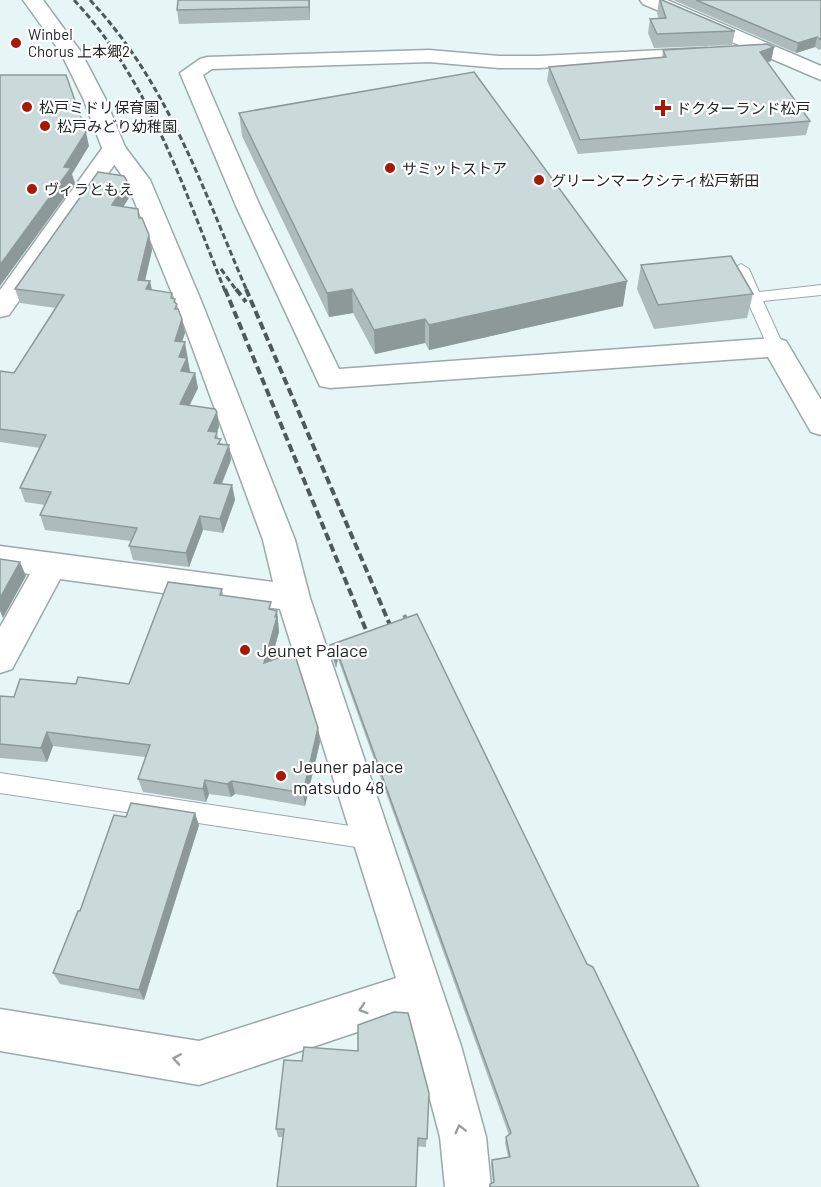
<svg xmlns="http://www.w3.org/2000/svg" width="821" height="1187" font-family="Barlow,'Noto Sans JP',sans-serif">
<rect width="100%" height="100%" fill="#e6f6f7"/>
<g fill="none" stroke-linecap="round" stroke-linejoin="round">
<g stroke="#9aaaaa" stroke-width="2">
<path id="lane" d="M741,264L749,269L759,292L821,285V295L763,301L784,347L782,351H770L768,347L733,269Z
M0,773L370,829L378,832L381,839L378,846L370,849L0,793Z"/>
</g>
<g stroke="#9aaaaa" stroke-width="3">
<path id="street" d="M23,0H43L81,52L105,98L125,147L150,180L202,303L295,540L310,598L461,1046L486,1137L491,1187H445L440,1137L408,1015L199,1085L0,1051V1009L199,1041L396,978L280,609L60,579L12,669L0,673V627L30,574L0,570V546L273,582L263,540L176,303L126,181L102,148L83,98L61,53Z
M706,48L713,50L716,54L713,58L539,68H499L429,62L212,69L203,75L260,206L339,369L776,338L786,341L821,400V435L811,432L768,357L330,388L320,386L236,206L180,73L200,59L207,57L429,50L499,56H539Z"/>
</g>
<g stroke="#9aaaaa" stroke-width="3">
<path id="secondary" d="M640,0H667L821,66V80L643,4Z
M114,141L122,143L126,148L9,315L0,317V290L106,143Z"/>
</g>
<path stroke="#869293" stroke-width="4" stroke-dasharray="3 3" stroke-linecap="butt" d="M404,615L408,622"/>
<use href="#lane" fill="#fff" fill-rule="evenodd"/>
<use href="#street" fill="#fff" fill-rule="evenodd"/>
<use href="#secondary" fill="#fff" fill-rule="evenodd"/>
<path stroke="#4f5959" stroke-width="3" stroke-dasharray="6 3" stroke-linecap="butt" d="M74,0C150,81 184,190 225,291
M90,0C167,82 203,189 247,291
M221,269L237,291"/>
<path stroke="#4f5959" stroke-width="4" stroke-dasharray="8 4" stroke-linecap="butt" d="M225,289L373,647
M236,289L246,302
M246,289L396,639"/>
</g>
<path fill="#aebbbc" d="M310,0V20L179,24L177,10Z
M659,0H662L735,31L732,45L654,48L648,33L650,19H659L657,13Z
M673,0H821V49L819,50L815,47L796,53Z
M774,47L771,61L767,62L810,121L806,135L578,154L547,81L549,67L662,58L663,50Z
M239,113L623,306L429,350L425,343L375,354L353,313L329,317L242,136Z
M130,196L123,207L140,218L149,235L152,250L145,280L150,281L152,290L172,293L174,298L182,319L185,333L182,342L187,357L190,372L195,373L198,388L189,405L217,412L219,427L217,432L218,438L221,444L229,445L231,460L222,484L232,485L235,500L223,533L203,530L189,567L133,560L129,546L131,541L45,530L40,515L45,505L25,502L20,488L40,448L0,442V371L14,373L56,308L20,303L15,289Z
M641,265L753,294L747,318L654,329L637,289Z
M222,589L223,595L277,611L279,632L271,661L320,742L305,806L235,794L231,797L209,794L206,802L143,792L138,779L145,757L53,746L47,762L0,758V696L14,697L76,684H129Z
M417,614L587,964L699,1187H489L490,1184L493,1183L491,1165L492,1160L508,1157L505,1143L506,1137L509,1135L338,659L336,668L331,654L330,645Z
M199,825L144,1000L60,984L53,973L80,911Z
M358,1051L429,1093L426,1147L278,1137L276,1129L302,1061Z"/>
<path fill="#8d9999" d="M309,0H310V20L309,7Z
M817,37L815,47L796,53L798,43Z
M774,47L771,61L757,66L760,52Z
M86,132L89,146L72,174L75,183L0,286V265L64,167Z
M127,181L130,196L115,220L112,205Z
M149,235L152,250L142,294L138,280Z
M150,281L153,296L146,289Z
M627,281L623,306L429,350V325Z
M352,289L353,313L329,317L327,293Z
M182,319L185,333L177,356L175,341Z
M425,319V343L375,354L374,330Z
M185,342L190,372L184,386L179,357Z
M195,373L198,388L183,419L180,404Z
M217,412L219,427L211,446L208,431Z
M229,445L231,460L216,497L214,483Z
M232,485L235,500L223,533L220,519Z
M200,516L203,530L189,567L186,553Z
M20,562L26,576L3,618L0,611V598Z
M277,611L279,632L266,677L264,663Z
M337,651L338,659L336,668L335,660Z
M318,728L320,742L305,806L303,793Z
M47,732L53,746L47,762L41,748Z
M205,780L209,794L206,802L203,789Z
M232,781L235,794L231,797L227,784Z
M195,813L199,825L144,1000L139,990Z"/>
<path fill="#cadadb" stroke="#8d9999" stroke-width="1.5" d="M178,0H309V7L177,10Z
M660,0H662L735,31L657,34L650,19L666,18Z
M696,0H821V40L817,37L798,43Z
M767,44L774,47L760,52L810,121L580,140L549,67L666,57L663,50Z
M474,72L627,281L429,325L425,319L374,330L352,289L327,293L239,113Z
M0,75H66L86,132L64,167L71,168L0,265Z
M98,172L124,176L127,181L112,205L138,209L139,218H142L149,235L138,280L150,281L146,289L172,293L171,298L175,299L174,302L177,304L175,309H178L182,319L175,341L185,342L179,357L187,358L181,371L195,373L180,404L215,409L217,412L208,431L217,432L215,438L221,439L218,444L229,445L214,483L232,485L220,519L200,516L186,553L129,546L137,528L40,515L51,492L20,488L46,435L0,429V371L14,373L64,295L15,289Z
M731,256L753,294L658,305L641,265Z
M0,559L20,562L0,598Z
M168,582L222,589L220,595L271,602L269,609L277,611L275,617H277L264,663L294,652L318,728L303,793L232,781L227,784L205,780L203,789L138,779L150,745L47,732L41,748L0,744V696L14,697L20,679L76,684L78,677L129,684Z
M417,614L587,964L593,967L699,1187H490V1184L494,1182L492,1160L510,1157L506,1137L511,1133L337,651L335,660L330,645Z
M131,803L195,813L139,990L53,973L78,911H80L114,815L126,817Z
M394,1012L408,1013L429,1093L427,1139L418,1138L416,1187H277L284,1129H276L284,1060L302,1061L304,1047L358,1051V1025Z"/>
<defs><path id="oneway-chevron" d="M-2-3.5L2.5 0L-2 3.5" fill="none" stroke-width="1.6" stroke-linecap="round" stroke-linejoin="round" transform="scale(1.5)"/></defs>
<g stroke="#9b9e9e">
<use href="#oneway-chevron" transform="translate(363 1009) rotate(162)"/>
<use href="#oneway-chevron" transform="translate(177 1059) rotate(-171)"/>
<use href="#oneway-chevron" transform="translate(460 1129) rotate(-104)"/>
</g>
<g fill="#a81803" stroke="#fff" stroke-width="2">
<circle cx="16" cy="43" r="6"/>
<circle cx="27" cy="107" r="6"/>
<path d="M660 99h6v6h6v6h-6v6h-6v-6h-6v-6h6z"/>
<circle cx="45" cy="126" r="6"/>
<circle cx="390" cy="168" r="6"/>
<circle cx="539" cy="180" r="6"/>
<circle cx="32" cy="189" r="6"/>
<circle cx="245" cy="650" r="6"/>
<circle cx="281" cy="776" r="6"/>
</g>
<g text-anchor="middle" dominant-baseline="central" stroke-width="4.5" stroke-linejoin="round" paint-order="stroke">
<g font-size="15" fill="#212828" stroke="#fff" text-anchor="start">
<text x="28" y="34">Winbel<tspan x="28" dy="17">Chorus 上本郷2</tspan></text>
<text x="39" y="107">松戸ミドリ保育園</text>
<text x="676" y="108">ドクターランド松戸</text>
<text x="57" y="126">松戸みどり幼稚園</text>
<text x="402" y="168">サミットストア</text>
<text x="551" y="180">グリーンマークシティ松戸新田</text>
<text x="44" y="189">ヴィラともえ</text>
</g>
<g font-size="18" fill="#212828" stroke="#fff" text-anchor="start">
<text x="257" y="650">Jeunet Palace</text>
<text x="293" y="766">Jeuner palace<tspan x="293" dy="21">matsudo 48</tspan></text>
</g>
</g>
</svg>
